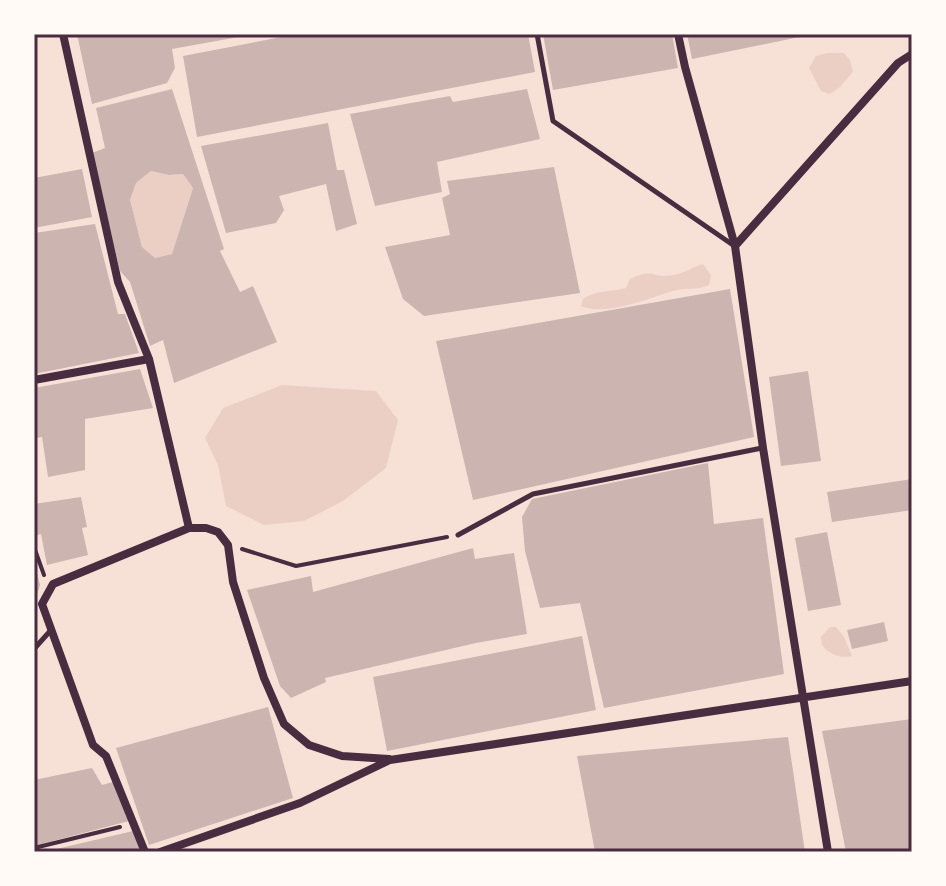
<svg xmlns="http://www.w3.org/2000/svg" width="946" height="886" font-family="'Roboto Serif',serif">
<rect width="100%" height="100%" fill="#f7e1d7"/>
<path fill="#ebcfc5" d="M827,53H844L850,60L853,72L840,87L830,94L821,91L809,68L816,56Z
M151,171L169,175L183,174L193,188L172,254L155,258L142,247L130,200L136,183Z
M703,264L711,275L709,285C697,291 685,287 673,291C649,298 605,317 581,306L583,299C596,290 611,292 626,288L630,279C654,267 651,279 673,275C685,273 692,267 703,264Z
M282,385L376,391L398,420L386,468L343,501L304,521L264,525L226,506L218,465L205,438L223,408Z
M830,627H836L844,637L852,656C840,659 829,654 822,645L821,637Z"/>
<path fill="#ccb4b1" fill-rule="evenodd" d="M77,34H244V36L172,49L175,68L167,83L92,104Z
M297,34H528L535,72L197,137L183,56Z
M543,34H672L678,68L553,90Z
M687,34H809V35L692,59Z
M172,89L224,249L220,251L240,292L253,286L277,342L174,383L163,340L150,346L130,282L120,271L92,153L105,148L96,108ZM151,171L169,175L183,174L193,188L172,254L155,258L142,247L130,200L136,183Z
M527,89L540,139L437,162L442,192L375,206L350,114L450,96L453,102Z
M328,123L337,170H344L357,224L336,231L326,184L279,196L284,210L276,223L226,233L201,146Z
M554,167L580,293L424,316L403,299L385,247L450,235L442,198L450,194L447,181Z
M82,169L92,217L34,228V178Z
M95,224L118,314H125L139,353L34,374V233Z
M730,289L754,437L473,500L436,341Z
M140,369L153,408L85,419V470L48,477L42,437L36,438L34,429V388Z
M808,371L821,461L781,466L769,377Z
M708,463L714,524L763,518L784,674L604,708L580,603L540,608L525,551L522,517L532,499Z
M912,479V510L832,522L827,492Z
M81,497L87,527L82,528L88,555L47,565L41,534L34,536V504Z
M827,532L841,605L808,611L795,538Z
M473,548L475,559L514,553L527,634L476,643L325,678L326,682L291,698L280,686L247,590L311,576L313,592Z
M35,564L40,585L35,602L34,565Z
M884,622L888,641L852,649L847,630Z
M582,636L596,710L387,751L373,677Z
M268,707L293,798L149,845L116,748Z
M912,719V852H846L822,731Z
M788,737L805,852H667L665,850L595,852L577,756Z
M92,768L102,785L113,782L129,821L34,846V780Z
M133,831L142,852H48V851Z"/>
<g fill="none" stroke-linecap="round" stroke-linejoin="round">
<path stroke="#4a2c40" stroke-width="4" d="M34,547L44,575
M242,549L296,566L447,537
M34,848L120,827"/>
<path stroke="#4a2c40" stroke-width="5" d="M537,34L553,121L733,245
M458,535L533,494L762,448
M34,649L51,630"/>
<path stroke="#4a2c40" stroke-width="8" d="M63,34L118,282L149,359L189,528L53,584L42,604L93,745L106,756L145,852
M678,34L685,67L735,246L763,448L828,852
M735,246L898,63L912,54
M34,380L149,359
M189,528H206L218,532L228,545L233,582L264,678L284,724L309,745L342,756L389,759
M160,852L300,803L390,760L912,681"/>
</g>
<rect width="946" height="886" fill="none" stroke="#fffaf5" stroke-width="72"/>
<rect x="36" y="36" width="874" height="814" fill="none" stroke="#4a2c40" stroke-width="3"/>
</svg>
